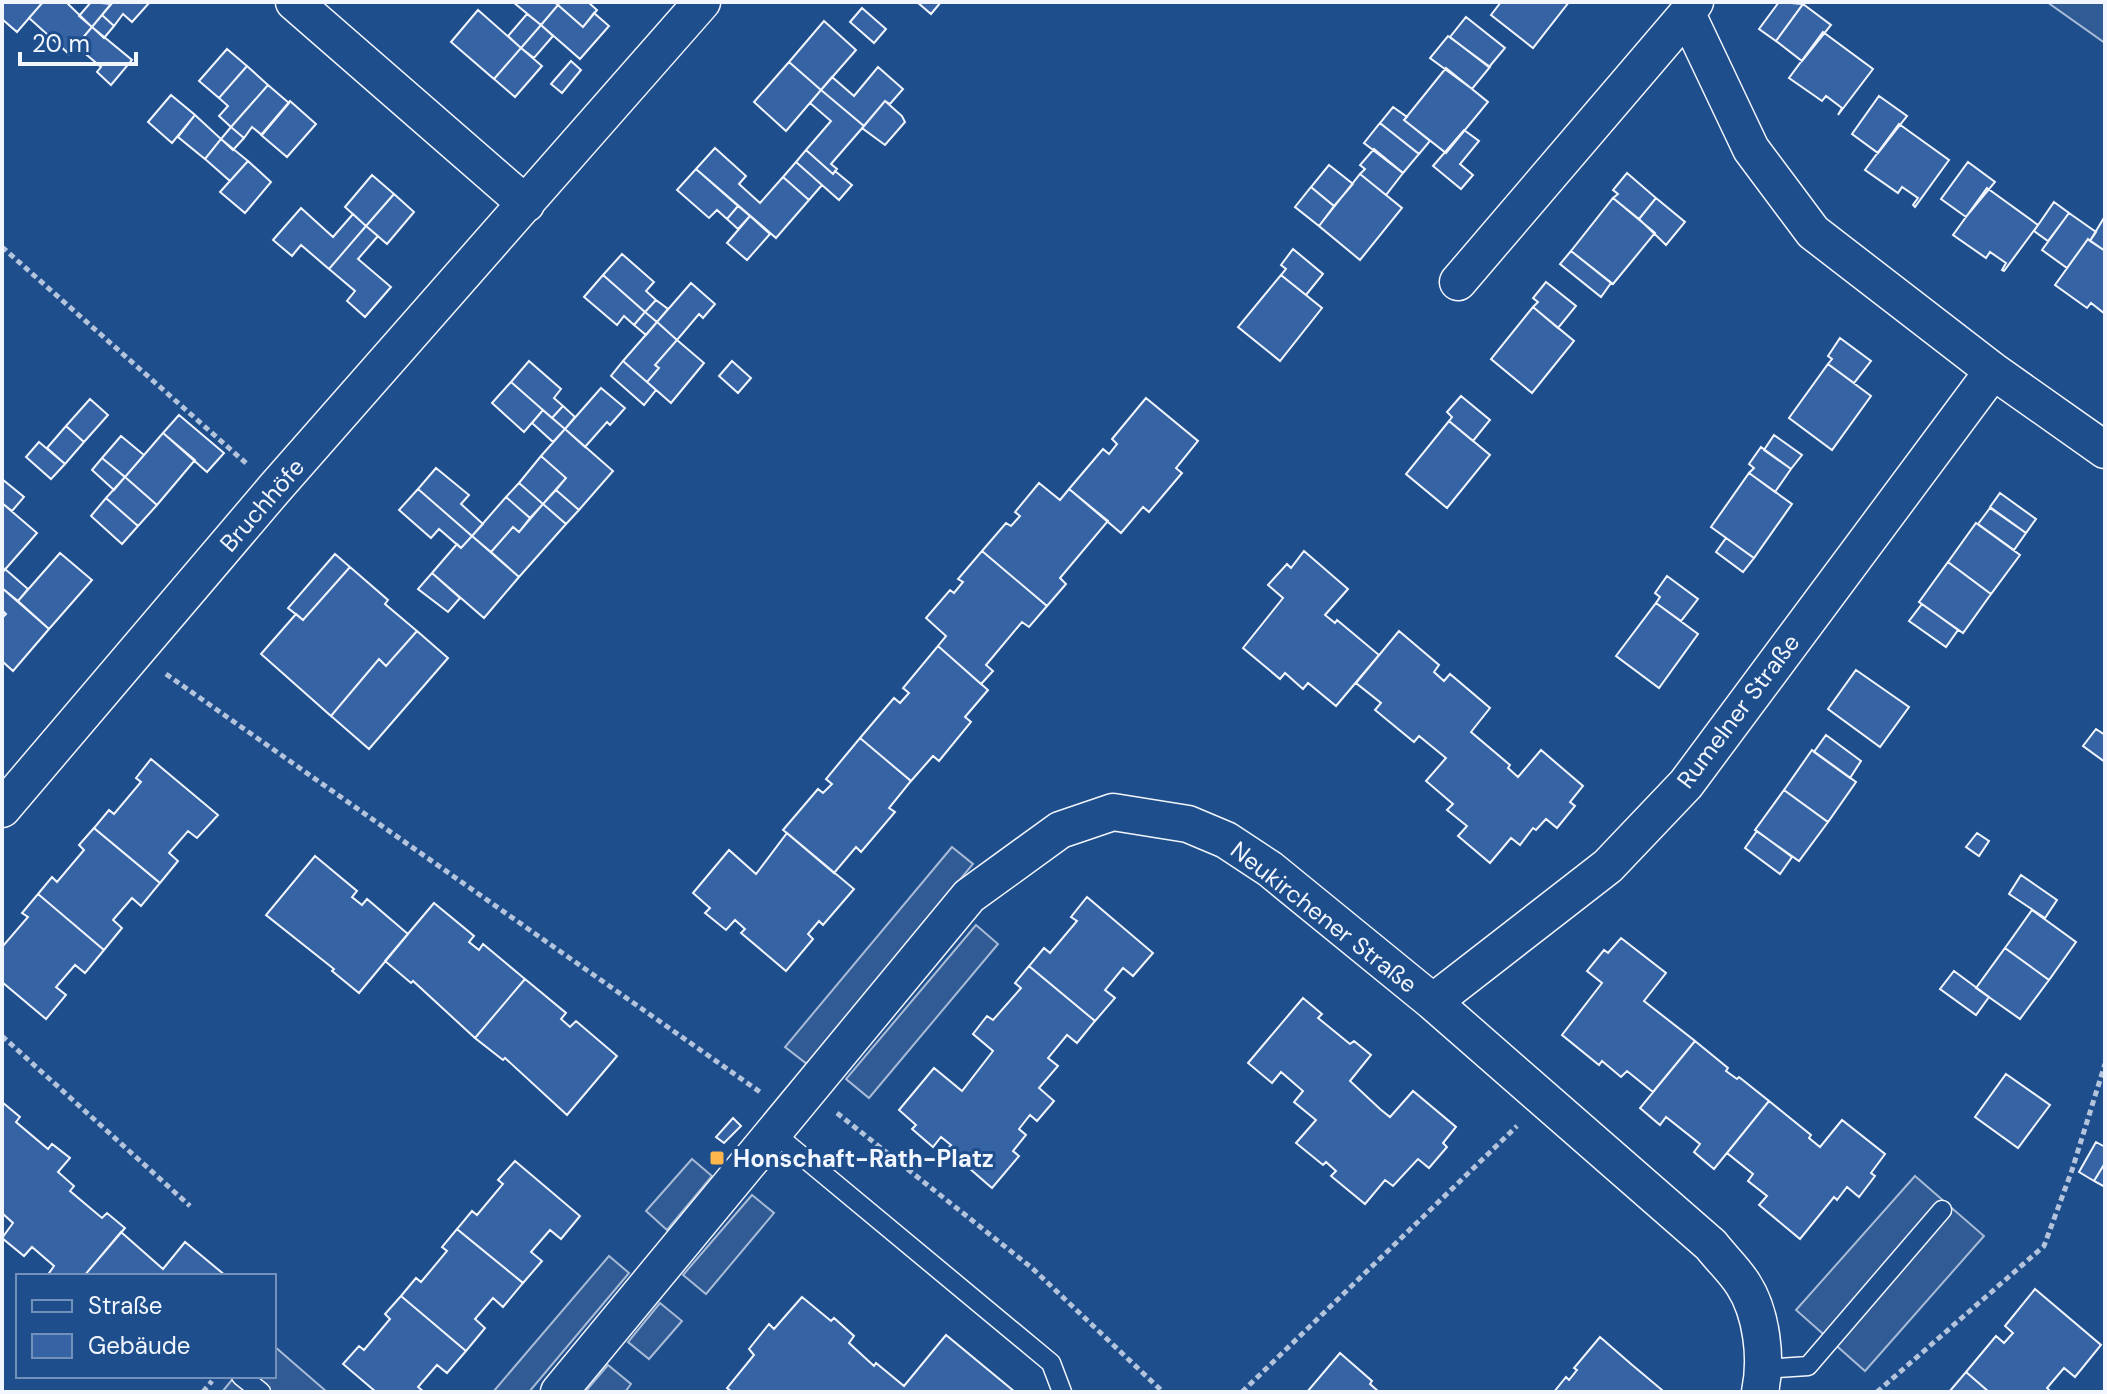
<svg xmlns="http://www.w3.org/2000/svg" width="2107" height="1394" font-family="'DM Sans',sans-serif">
<rect width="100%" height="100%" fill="#1f4e8c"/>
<path fill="#305b95" stroke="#a8bbd7" stroke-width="2" d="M2047,2H2105V43Z
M952,847L973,864L807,1064L785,1047Z
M976,925L998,944L869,1098L846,1079Z
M692,1159L712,1176L667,1230L646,1211Z
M1915,1176L1984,1236L1865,1371L1796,1310Z
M752,1195L774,1213L706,1294L683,1275Z
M609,1256L629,1273L529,1392H493Z
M660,1303L682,1321L649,1359L628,1342Z
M274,1346L327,1392H222L235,1376H274Z
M608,1365L631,1384L625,1392H585Z"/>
<path fill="#3563a3" stroke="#f2f6ff" stroke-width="2" d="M2,2H43L17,32L2,19Z
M43,2H66L92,27L69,54L29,18Z
M91,2L111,4L92,27L79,16Z
M113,2H150L132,22L123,14L114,26L102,15Z
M513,2H554L558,5L541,25Z
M560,2H588L597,10L583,27L558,5Z
M917,2H941L931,14Z
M1501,2H1569L1533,48L1491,15Z
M1779,2L1803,4L1776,41L1759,29Z
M1803,4L1831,25L1802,61L1776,41Z
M558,5L583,27L594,13L609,26L580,59L541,25Z
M862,8L886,29L874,43L850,22Z
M478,10L521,48L494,79L451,42Z
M527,14L541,25L521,48L508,36Z
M102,15L114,26L104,38L92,27Z
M1466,17L1505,48L1489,67L1450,37Z
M824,21L856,50L821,90L789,62Z
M541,25L553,36L534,58L521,48Z
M92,27L132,60L111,85L97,72L101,67L76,46Z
M1823,32L1873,69L1838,115L1842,108L1826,96L1822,101L1789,78Z
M1448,36L1490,67L1472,89L1430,58Z
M521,48L542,66L515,97L494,79Z
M227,49L247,66L219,98L199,81Z
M571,61L581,70L562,93L551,84Z
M789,62L821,90L786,131L754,102Z
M247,66L268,85L231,127L219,116L228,106L219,98Z
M878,67L903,89L890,104L885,101L864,126L821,90L832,77L854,96Z
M1446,68L1488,102L1446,153L1404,120Z
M268,85L289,103L262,135L252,127L244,138L231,127Z
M821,90L864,126L831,164L837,169L833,174L806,150L831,121L810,103Z
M171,95L195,115L172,143L148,122Z
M1879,96L1907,116L1878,153L1852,134Z
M290,101L316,124L287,157L261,135Z
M885,101L902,116L905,122L885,145L862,128Z
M1393,107L1407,117L1404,120L1430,141L1419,154L1380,123Z
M195,115L221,139L205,159L178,137Z
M1380,123L1419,154L1403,173L1364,143Z
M1899,124L1949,160L1915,207L1913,205L1918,198L1902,187L1898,193L1865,170Z
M231,127L244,138L233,150L221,139Z
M1464,130L1479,141L1460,164L1473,175L1461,189L1433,166Z
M221,139L248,161L230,181L205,159Z
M715,148L746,176L739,184L760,203L783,177L809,200L776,238L696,169Z
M1374,149L1403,173L1386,195L1360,174L1365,169L1360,165Z
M806,150L833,174L835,171L852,185L839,200L796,162Z
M248,161L271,182L245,213L220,192Z
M796,162L822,185L809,200L783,177Z
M1968,162L1995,182L1966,217L1941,199Z
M1329,165L1353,184L1334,206L1311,187Z
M696,169L738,206L727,219L717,210L709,218L677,190Z
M1627,173L1656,198L1639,219L1613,198L1618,194L1613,190Z
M1360,174L1402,208L1360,260L1319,226Z
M372,175L394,194L366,226L345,207Z
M1311,187L1334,206L1319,226L1295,207Z
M1987,188L2038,225L2004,271L2002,270L2006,263L1990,252L1986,258L1953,235Z
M394,194L414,212L387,244L366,226Z
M1613,198L1655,233L1613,284L1571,251Z
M1656,198L1685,222L1666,245L1639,219Z
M2054,202L2069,213L2048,241L2034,231Z
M738,206L750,216L738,229L727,219Z
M301,208L333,237L353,214L366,226L329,269L301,245L292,256L273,240Z
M2069,213L2096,232L2090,241L2088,239L2067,268L2042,250Z
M750,216L770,234L747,260L727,243Z
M2105,216V251L2090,241Z
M366,226L378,236L358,259L391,287L365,317L347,301L355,291L329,269Z
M2088,239L2105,251V314L2091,303L2087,308L2055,285Z
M1293,249L1323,274L1306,295L1281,275L1286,269L1281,265Z
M1571,251L1611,283L1601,297L1560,264Z
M622,254L654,282L646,291L656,300L645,312L603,275Z
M603,275L645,312L634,325L624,316L617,325L584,297Z
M1281,275L1322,308L1280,361L1238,327Z
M1546,282L1576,306L1558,328L1533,307L1538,302L1533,298Z
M691,283L715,304L703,318L699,314L677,340L657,322Z
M656,300L668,309L657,322L645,312Z
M1533,307L1574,341L1532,393L1491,359Z
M645,312L657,322L646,335L634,325Z
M657,322L677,340L655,365L659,368L647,382L623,361Z
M1840,338L1871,361L1854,383L1828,364L1832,359L1828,356Z
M677,340L704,363L671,403L647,382L659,368L655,365Z
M529,361L561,389L554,398L563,406L552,418L511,382Z
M623,361L656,390L644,405L611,376Z
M732,361L751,378L738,393L719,376Z
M1828,364L1871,396L1832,450L1789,418Z
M511,382L543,410L524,432L492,403Z
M601,388L625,408L610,425L607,422L585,447L565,429Z
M1461,396L1490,420L1473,441L1449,421L1452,417L1447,412Z
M1146,398L1198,441L1176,468L1182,473L1149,512L1143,507L1121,533L1069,489L1103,449L1109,454L1117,444L1112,439Z
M90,399L108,415L84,442L66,426Z
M563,406L575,417L565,429L552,418Z
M543,410L565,429L553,442L532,423Z
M179,415L224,453L207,472L163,433Z
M1449,421L1490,455L1447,508L1406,474Z
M66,426L84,442L65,464L47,448Z
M565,429L613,471L579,510L556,490L566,478L541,456Z
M163,433L195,460L157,505L125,477Z
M1774,435L1802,455L1791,469L1764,450Z
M121,436L144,455L125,477L102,458Z
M39,442L65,464L51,479L26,457Z
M1761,447L1791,469L1775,492L1749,473L1754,468L1749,464Z
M541,456L566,478L543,504L519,483Z
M102,458L125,477L114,490L92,470Z
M436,468L469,495L461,504L483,524L472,536L418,489Z
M1749,473L1792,504L1754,558L1711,527Z
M125,477L157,505L138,526L106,498Z
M2,479L24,497L12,511L2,503Z
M519,483L543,504L530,518L506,497Z
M1039,483L1060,500L1069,489L1108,521L1060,578L1066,584L1047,606L982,551L1006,523L1011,526L1020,516L1015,512Z
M418,489L472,536L461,548L439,529L431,538L399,510Z
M556,490L579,510L566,524L543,504Z
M2000,493L2036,519L2026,533L1990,507Z
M506,497L530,518L519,532L513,527L491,552L472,536Z
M106,498L138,526L122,544L91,516Z
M2,503L37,533L2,573Z
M543,504L566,524L519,577L491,552L513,527L519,532Z
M1990,508L2026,533L2014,550L1978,524Z
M1976,523L2020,555L1991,594L1948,562Z
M472,536L519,577L484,618L432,573L457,544L461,548Z
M1726,538L1754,558L1743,572L1716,552Z
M982,551L1047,606L1029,627L1022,622L986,665L993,671L981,684L938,646L946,636L926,618L950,590L954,593L963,582L958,579Z
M1304,551L1348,589L1325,615L1335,623L1337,620L1379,655L1336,706L1308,683L1303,689L1285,673L1280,679L1243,648L1283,598L1268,585L1287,564L1291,568Z
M60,553L92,580L49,629L18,601Z
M335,554L350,567L303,620L288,608Z
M1948,562L1991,594L1963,633L1919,602Z
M350,567L388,600L385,604L417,631L386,666L379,659L331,716L261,654L296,614L303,620Z
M5,569L28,589L18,601L2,588V573Z
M432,573L460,598L448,612L418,589Z
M1667,576L1698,599L1681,621L1656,603L1660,597L1655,593Z
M2,588L49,629L13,671L2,661V618L6,614L2,610Z
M1656,603L1698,634L1659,688L1616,656Z
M1922,604L1958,630L1946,647L1909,621Z
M417,631L448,658L369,749L331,716L379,659L386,666Z
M1399,631L1439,665L1434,672L1444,681L1450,674L1490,708L1471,732L1510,765L1508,768L1518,777L1541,750L1583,786L1570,802L1575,806L1557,828L1546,819L1536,830L1533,828L1520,845L1511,838L1490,863L1458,836L1467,826L1447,810L1453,804L1426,781L1446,758L1419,736L1414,742L1375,710L1381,703L1356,683Z
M938,646L988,690L965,717L971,722L939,761L933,756L911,781L860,738L894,698L900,703L909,693L903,688Z
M1856,670L1909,707L1880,747L1828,709Z
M2096,729L2105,735V762L2083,746Z
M1826,735L1861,761L1850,778L1814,752Z
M860,738L911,781L889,808L895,812L861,852L856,847L834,873L783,830L818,789L823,793L832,784L826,779Z
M1812,750L1856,782L1828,822L1784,790Z
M151,759L218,815L197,838L188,831L169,853L178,861L160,883L94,828L109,810L114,814L141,782L136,778Z
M1784,790L1828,822L1799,861L1755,830Z
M94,828L160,883L141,906L132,898L113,920L122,928L104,950L38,894L52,877L57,882L84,850L79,845Z
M1757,831L1792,857L1780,874L1745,848Z
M787,833L854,889L823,925L819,921L808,934L813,939L786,971L741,933L745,929L735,920L726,930L705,913L710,908L693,893L729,850L756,874Z
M1977,833L1989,841L1979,856L1966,847Z
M315,856L357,891L352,897L362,905L367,899L408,934L359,993L332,971L334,969L266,915Z
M2021,875L2057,900L2045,918L2009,894Z
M38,894L104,950L85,973L75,965L56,987L66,995L46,1019L2,982V947L28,917L22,913Z
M1087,897L1153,953L1133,976L1123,968L1105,990L1115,998L1095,1021L1029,966L1044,948L1050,953L1077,921L1071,917Z
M434,903L474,936L469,942L479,950L483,944L525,979L475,1038L413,981L411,983L385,961Z
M2032,910L2076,942L2049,980L2005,948Z
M1621,938L1666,973L1644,1001L1695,1041L1653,1092L1627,1071L1621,1077L1602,1061L1599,1065L1562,1035L1602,983L1587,971L1604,950L1608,953Z
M2005,948L2049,980L2020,1019L1976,988Z
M1029,966L1095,1021L1077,1043L1067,1035L1048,1058L1058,1066L1039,1088L1054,1101L1037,1121L1030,1115L1019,1129L1026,1135L1013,1151L1019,1156L992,1188L947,1149L951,1145L941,1137L933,1147L912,1129L916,1125L899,1110L934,1068L962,1091L993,1051L973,1034L987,1016L993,1020L1021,988L1015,983Z
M1954,971L1989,997L1976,1015L1940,989Z
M525,979L566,1013L561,1019L570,1027L576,1021L617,1056L567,1115L505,1058L503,1060L475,1038Z
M1303,998L1322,1014L1318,1018L1350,1044L1354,1041L1371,1055L1350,1081L1380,1109L1390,1117L1413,1091L1456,1127L1443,1143L1447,1147L1429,1168L1418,1159L1393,1186L1385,1180L1365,1204L1331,1176L1336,1171L1326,1162L1323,1165L1296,1143L1316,1120L1294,1102L1303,1091L1281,1072L1272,1083L1248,1063Z
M1695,1041L1728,1068L1726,1071L1737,1079L1739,1077L1769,1101L1714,1169L1694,1152L1700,1144L1666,1117L1660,1125L1640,1108Z
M2006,1074L2050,1105L2018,1148L1975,1117Z
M1769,1101L1811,1135L1809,1138L1820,1147L1842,1120L1885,1154L1871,1173L1875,1176L1859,1197L1847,1187L1837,1200L1834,1197L1800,1239L1759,1205L1767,1196L1748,1181L1753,1174L1727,1153Z
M2,1102L20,1117L16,1122L48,1149L52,1144L70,1158L58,1172L74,1186L70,1191L102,1218L107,1213L125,1228L84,1276H47L54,1266L32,1247L24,1256L2,1238L13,1223L2,1213Z
M733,1118L741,1126L724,1143L716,1137Z
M2096,1142L2105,1147V1163L2094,1181L2079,1172Z
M515,1161L580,1216L561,1239L550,1230L531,1252L542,1261L523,1283L457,1229L472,1211L477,1215L503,1184L498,1180Z
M2105,1163V1187L2094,1181Z
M457,1229L523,1283L503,1307L493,1298L475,1319L485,1328L466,1351L401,1296L416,1278L421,1282L447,1251L442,1247Z
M121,1232L163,1269L185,1242L226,1276H84Z
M2035,1289L2101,1345L2075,1377L2064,1368L2047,1388L2051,1392H1989L1966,1372L1996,1336L2004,1343L2013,1333L2005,1326Z
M401,1296L466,1351L447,1373L437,1365L418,1387L424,1392H376L343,1364L359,1346L364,1350L390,1319L385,1314Z
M802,1297L831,1321L834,1318L854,1336L849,1343L874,1366L876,1363L904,1386L946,1335L1015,1392H732L727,1388L754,1355L749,1349L769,1324L774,1329Z
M1600,1337L1631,1364L1662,1390L1660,1392H1554L1566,1377L1569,1380L1577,1370L1574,1368Z
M1340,1353L1372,1381L1370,1384L1379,1392H1307Z
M1966,1372L1989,1392H1949Z"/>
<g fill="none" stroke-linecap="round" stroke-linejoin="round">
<g stroke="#f2f6ff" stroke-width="21">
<path id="lane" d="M773,1132L1051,1363L1062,1392
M1765,1369L1808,1366L1942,1210
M241,1376L261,1392"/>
</g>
<g stroke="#f2f6ff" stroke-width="39">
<path id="street" d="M294,2L526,204
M1695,2L1687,14L1751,149L1813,232L1993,371L2105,450
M1458,282L1687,14
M2,809L275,488L702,2
M1433,1002L1608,866L1686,784L1993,371
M559,1392L969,896L1060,830L1113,812L1188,824L1226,840L1270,869L1433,1002L1711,1245C1721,1258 1734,1270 1743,1284C1762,1313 1767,1359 1760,1392"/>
</g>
<path stroke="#b3c4dc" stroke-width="5" stroke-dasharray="6 4" stroke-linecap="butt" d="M2,247L247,464
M166,674L760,1092
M2,1036L190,1206
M837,1113L1032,1268L1163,1392
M203,1392L212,1381
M1242,1392L1517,1126
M1877,1392L2044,1246L2072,1170L2105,1064"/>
<use href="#lane" stroke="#1f4e8c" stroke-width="18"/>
<use href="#street" stroke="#1f4e8c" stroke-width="36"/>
</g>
<rect fill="#ffb74d" stroke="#1f4e8c" stroke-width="3" x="709" y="1150" width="16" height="16" rx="4"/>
<g text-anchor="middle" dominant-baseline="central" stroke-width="6" stroke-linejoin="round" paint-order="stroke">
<g font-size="24" fill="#f2f6ff" stroke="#1f4e8c">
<text transform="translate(262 505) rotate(-49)">Bruchhöfe</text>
<text transform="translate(1738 711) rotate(-53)">Rumelner Straße</text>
<text transform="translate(1324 917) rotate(38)">Neukirchener Straße</text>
</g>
<g font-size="24" font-weight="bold" fill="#f2f6ff" stroke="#1f4e8c" text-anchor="start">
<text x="733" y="1158">Honschaft-Rath-Platz</text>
</g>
</g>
<rect width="2107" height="1394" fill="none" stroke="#f2f6ff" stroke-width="8"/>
<rect x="16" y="1274" width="260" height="104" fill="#1f4e8c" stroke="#7391ba" stroke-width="2"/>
<rect x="32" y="1300" width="40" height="12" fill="#1f4e8c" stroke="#7391ba" stroke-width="2"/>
<text x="88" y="1314" font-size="24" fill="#f2f6ff">Straße</text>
<rect x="32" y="1334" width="40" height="24" fill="#3563a3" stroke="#7391ba" stroke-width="2"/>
<text x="88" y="1354" font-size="24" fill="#f2f6ff">Gebäude</text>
<path d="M20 52v12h116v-12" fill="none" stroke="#f2f6ff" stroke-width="4"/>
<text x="32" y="52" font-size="24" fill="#f2f6ff" stroke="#1f4e8c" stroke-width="6" paint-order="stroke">20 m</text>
</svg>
